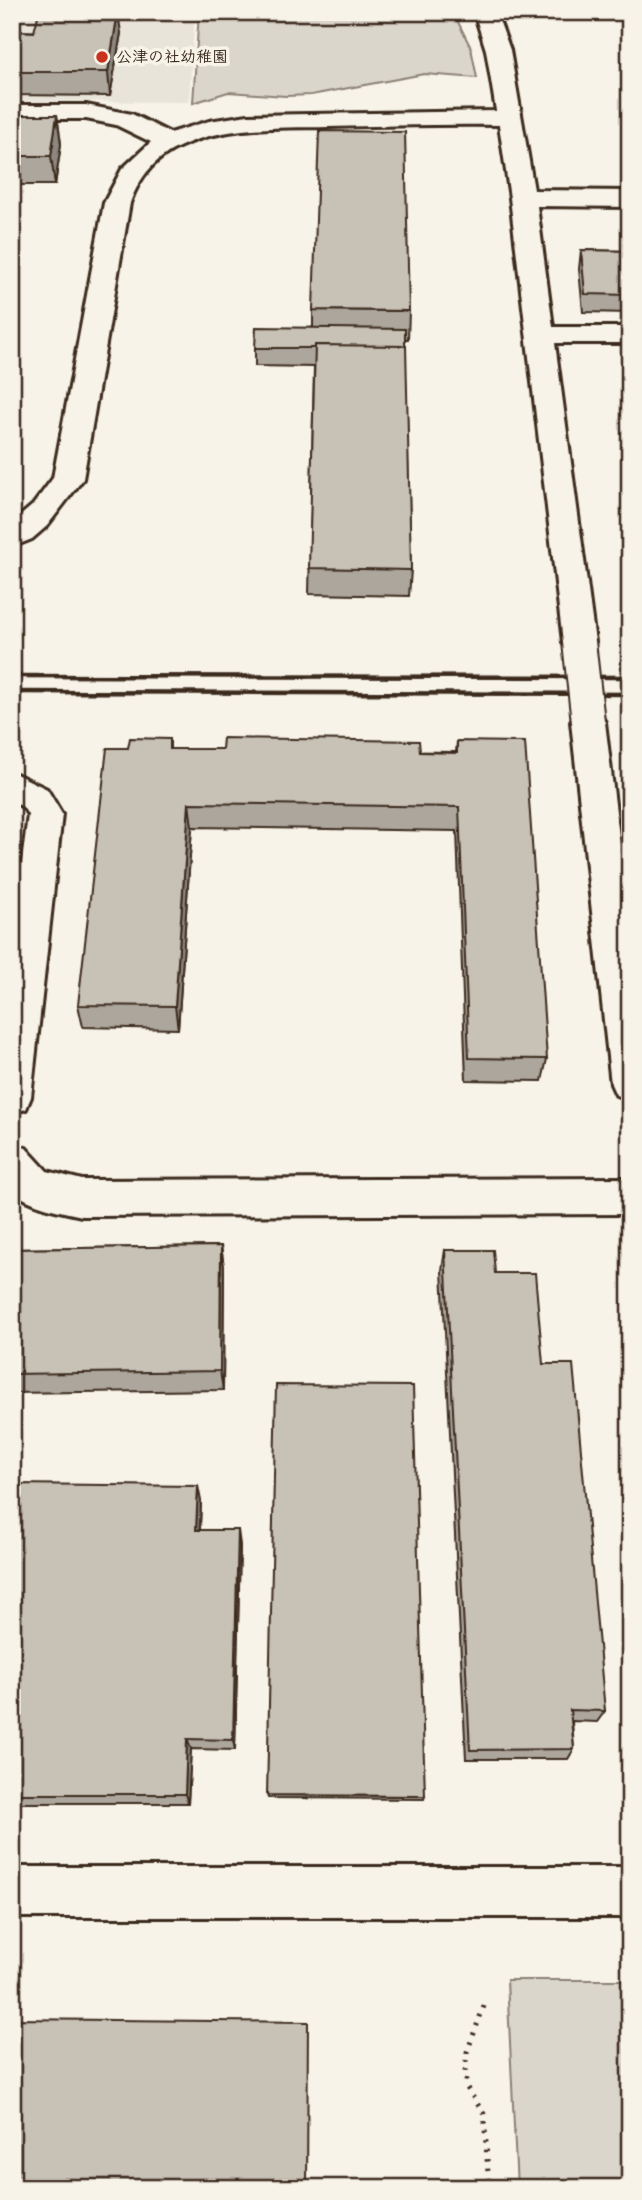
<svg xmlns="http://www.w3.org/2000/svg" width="642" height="2200" font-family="Kalam,'Klee One',sans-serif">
<rect width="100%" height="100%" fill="#f7f3e8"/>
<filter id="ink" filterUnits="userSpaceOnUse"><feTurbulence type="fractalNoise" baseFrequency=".0143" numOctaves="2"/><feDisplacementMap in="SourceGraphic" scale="14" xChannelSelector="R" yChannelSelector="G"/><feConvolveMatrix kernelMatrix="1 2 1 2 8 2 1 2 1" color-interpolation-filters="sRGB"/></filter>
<g filter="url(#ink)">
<path fill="#e9e4d9" d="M12,12H195L189,102L12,101Z"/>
<path fill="#dbd6cb" stroke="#8b8074" stroke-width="2" d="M199,12H453L471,48L477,78L424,74L311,95L286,96L228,92L193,103Z
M507,1980H630V2188H517Z"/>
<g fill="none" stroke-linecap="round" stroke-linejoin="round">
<g stroke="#3b2a1e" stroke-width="6">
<path id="minor" d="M474,12H496L510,50L534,190L630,191V207L537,206L553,327H630V343H555L595,642L590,650L579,653L568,650L563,642L510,198L499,125C442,124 385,126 328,127C279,128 227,125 181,146C156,157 139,177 130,203L83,479L47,526L32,539L12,547V523L33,505L53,478L104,203L122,169L151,142L116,125L86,119H12V105H86L132,114L170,133L209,121L248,115L496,111L486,50Z
M588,710L600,714L605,722L630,927V1100L616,1095L611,1084L571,722L576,714Z
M12,772L47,789L62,814L31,1097L26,1109L12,1113V940L28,815L23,807L12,801Z
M12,1143L26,1148L47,1171L82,1180L630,1178V1214L82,1216C58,1211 32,1206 12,1191Z
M12,1867H630V1917H12Z"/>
</g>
<path stroke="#3b2a1e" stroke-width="5" stroke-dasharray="2.5 7" stroke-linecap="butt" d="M484,2006L467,2052L465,2072L467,2088L484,2114L489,2188"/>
<use href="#minor" fill="#f7f3e8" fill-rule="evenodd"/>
<path stroke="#3b2a1e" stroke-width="4.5" d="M12,676L630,677
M12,692L630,694"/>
<g stroke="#3b2a1e" stroke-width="36" stroke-linecap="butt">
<path id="minor-bridge" d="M579,642L588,722"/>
</g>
<use href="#minor-bridge" stroke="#f7f3e8" stroke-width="32"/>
</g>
<path fill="#aca69d" stroke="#3b2a1e" stroke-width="2" d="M12,31L121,33L110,96L12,95Z
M12,115H57L61,144L55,185H12Z
M581,250L630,251V313L583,312L579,269Z
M313,310L409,311L408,339H405L411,570L409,596L309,594L314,367L255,366V348L313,327Z
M457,741L547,1059L542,1081L466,1080L457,831L192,827L178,1029L83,1027L78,1005L171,749L456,752Z
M221,1246L224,1267L223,1390L12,1393V1249Z
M445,1250L495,1273L543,1364L605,1711L597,1722L572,1721L574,1749L568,1759H466L442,1270Z
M12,1484L201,1501L200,1530L240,1545L235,1750L191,1749L188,1803H12Z
M267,1795L425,1796L424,1799L268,1798Z"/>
<path fill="#8c877f" stroke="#3b2a1e" stroke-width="2" d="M118,12L121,33L110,96L108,72Z
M57,115L61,144L55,185L51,156Z
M189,803L192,827L178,1029L175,1006Z
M221,1246L224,1267L223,1390L220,1371Z
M198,1486L201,1501L199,1545L196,1530Z
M238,1530L240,1545L235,1750L233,1740Z
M187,1739L191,1749L188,1803L185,1794Z"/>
<path fill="#c8c1b6" stroke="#3b2a1e" stroke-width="2" d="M39,12H118L108,72H12V31L34,32Z
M12,115H57L51,156H12Z
M319,131L405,132L409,311L313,310Z
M581,250L630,251V295L585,294Z
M256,327L405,329V346L315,345V348H255Z
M315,345L406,346L411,570L309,568Z
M130,738L170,739V749H222L223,738L419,741L420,752L457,753V741L525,742L547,1059L469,1058L459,807L189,803L175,1006L78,1005L107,748H128Z
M221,1246L220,1371L12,1374V1249Z
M445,1250H493L495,1273H535L543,1364H573L605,1711L570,1710L574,1749L470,1750Z
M276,1385L413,1386L425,1796L267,1795Z
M12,1484L198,1486L196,1530H238L233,1740L187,1739L185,1794H12Z
M12,2019L308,2022L307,2188H12Z"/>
</g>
<circle fill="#c8321e" stroke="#f7f3e8" stroke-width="2.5" cx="102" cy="57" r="7"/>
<g text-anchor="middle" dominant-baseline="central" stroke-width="7" stroke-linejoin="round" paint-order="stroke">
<g font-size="16" font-weight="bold" fill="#3b2a1e" stroke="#f7f3e8" text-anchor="start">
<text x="116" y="57">公津の社幼稚園</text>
</g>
</g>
<rect width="642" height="2200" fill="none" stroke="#f7f3e8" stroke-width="42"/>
<rect x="21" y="21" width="600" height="2158" fill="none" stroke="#3b2a1e" stroke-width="2.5" filter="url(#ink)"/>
</svg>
